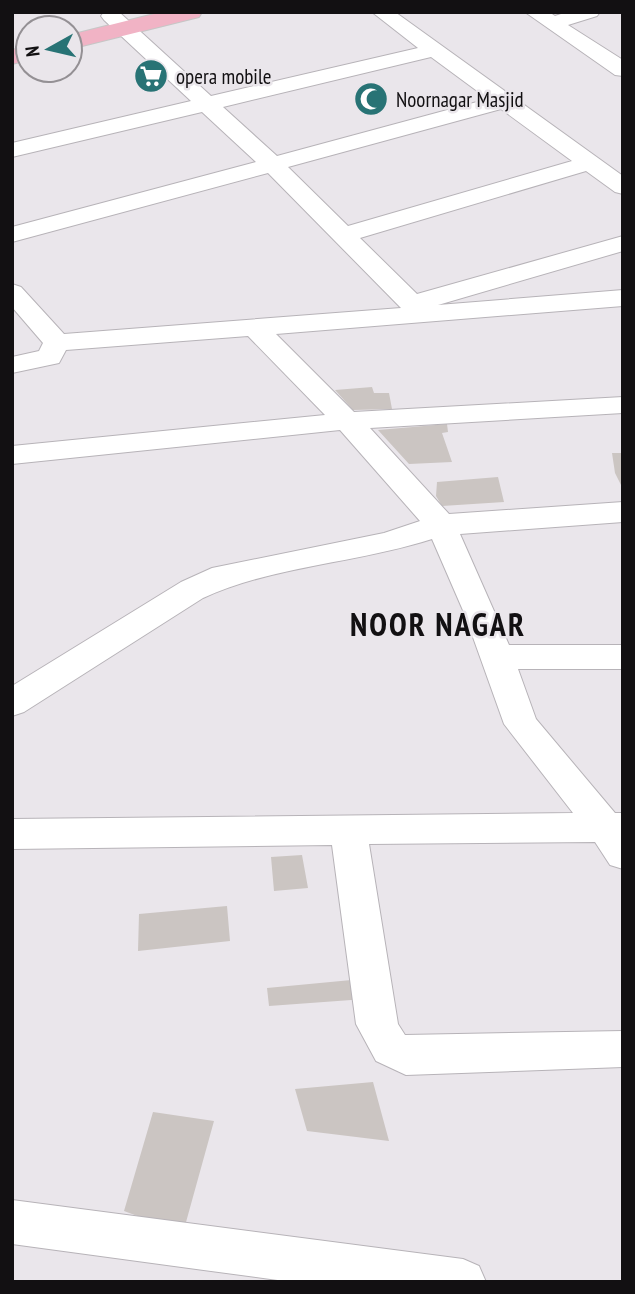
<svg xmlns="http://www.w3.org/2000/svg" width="635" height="1294" font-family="'PT Sans Narrow',sans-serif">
<rect width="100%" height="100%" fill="#eae6eb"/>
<path fill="#cbc5c2" d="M372,387L374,393H389L392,409L353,410L335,390Z
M447,424L448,432L442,433L452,462L409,464L378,430Z
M612,453H623V489L615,473Z
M498,477L504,502L442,506L436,496L437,482Z
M302,855L308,888L274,891L271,857Z
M227,906L230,941L138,951L139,914Z
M362,979L365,999L269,1006L267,988Z
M373,1082L389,1141L307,1131L295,1089Z
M153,1112L214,1121L183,1233L124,1211Z"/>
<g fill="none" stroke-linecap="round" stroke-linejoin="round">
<g stroke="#b7b3b8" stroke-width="2">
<path id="minor" d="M104,12H119L211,96L418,48L372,12H395L623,176V194L615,192L586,171L360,238L417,294L623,236V251L438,305L623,290V306L276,334L354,412L623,397V413L370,428L449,514L623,502V522L460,534L509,645H623V669H518L536,719L615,813H623V869L610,865L595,842L369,844L398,1024L405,1035L623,1031V1067L406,1075L376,1061L356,1024L332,845L12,849V819L573,813L504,724L465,615L432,539C358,563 272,566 203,598L24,712L12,716V686L181,582L212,568L384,533L420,521L340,430L12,464V446L325,415L248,336L66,350L59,363L12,373V357L39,351L43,343L12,307V284L21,287L64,334L401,308L268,173L12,242V227L256,162L202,112L12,157V143L191,101L104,20L101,16ZM431,57L488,99L277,156L223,107ZM501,109L572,161L348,226L288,167Z
M525,12H549L555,16L567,12H600L597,16L568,25L623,60V76L615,75Z
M12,1200L463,1259L479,1266L486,1282H292L12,1244Z"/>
</g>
<g stroke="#c6c6c6" stroke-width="2">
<path id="primary" d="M162,12H202L199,17L70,49V35Z
M28,46V60L12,64V50Z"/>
</g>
<use href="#minor" fill="#fff" fill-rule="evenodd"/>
<use href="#primary" fill="#f1b3c5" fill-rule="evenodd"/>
</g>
<defs>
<g id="supermarket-disc" transform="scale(1.75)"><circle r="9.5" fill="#287375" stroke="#eae6eb"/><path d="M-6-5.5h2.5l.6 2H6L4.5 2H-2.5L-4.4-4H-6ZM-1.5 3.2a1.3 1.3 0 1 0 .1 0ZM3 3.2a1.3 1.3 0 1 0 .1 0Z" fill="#fff"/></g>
<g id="mosque-disc" transform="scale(1.75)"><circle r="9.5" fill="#287375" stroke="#eae6eb"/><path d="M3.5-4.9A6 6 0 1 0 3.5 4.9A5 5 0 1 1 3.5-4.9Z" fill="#fff"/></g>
</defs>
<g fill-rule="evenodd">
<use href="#supermarket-disc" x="151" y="76"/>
<use href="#mosque-disc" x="371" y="99"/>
</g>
<g text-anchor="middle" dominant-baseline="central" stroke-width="5" stroke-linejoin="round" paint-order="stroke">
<g font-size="21" fill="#121012" stroke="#eae6eb" text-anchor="start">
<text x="176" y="76">opera mobile</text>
<text x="396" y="99">Noornagar Masjid</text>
</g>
<g font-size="32" font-weight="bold" letter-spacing="2" fill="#121012" stroke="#eae6eb">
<text x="438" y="624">NOOR NAGAR</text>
</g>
</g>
<rect width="635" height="1294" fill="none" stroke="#121012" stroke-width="28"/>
<g transform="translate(49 49) rotate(262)"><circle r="33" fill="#eae6eb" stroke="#949094" stroke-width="2"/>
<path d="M0-5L12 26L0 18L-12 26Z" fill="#287375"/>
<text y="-10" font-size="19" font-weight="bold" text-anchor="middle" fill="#121012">N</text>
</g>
</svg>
